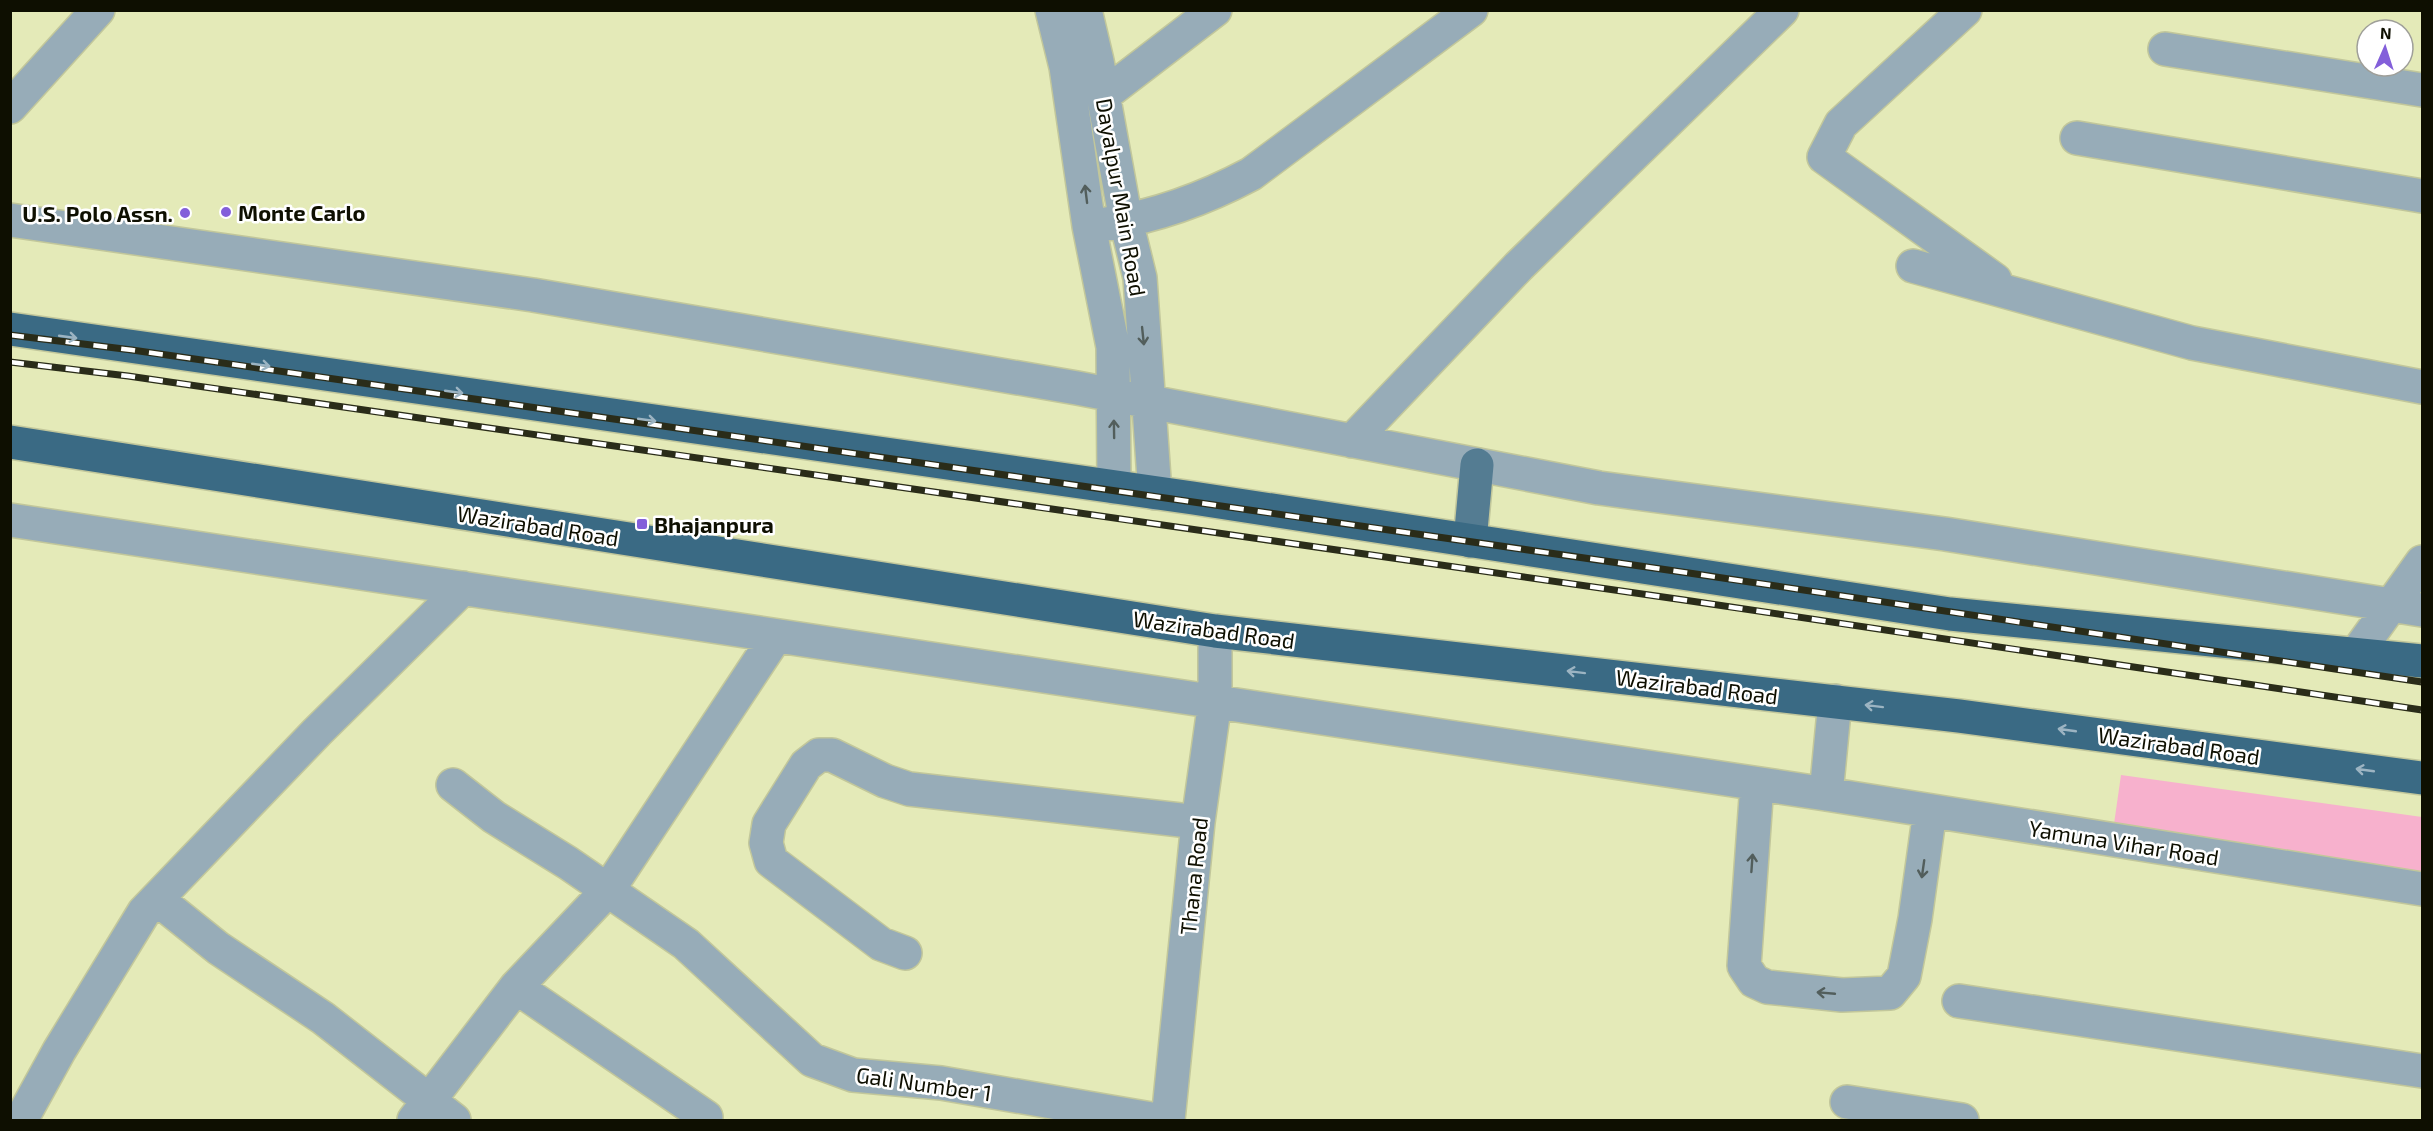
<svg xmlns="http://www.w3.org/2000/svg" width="2433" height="1131" font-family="'Exo 2',sans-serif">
<rect width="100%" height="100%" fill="#e4eab8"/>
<path fill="#f7b1cd" d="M2121,775L2422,817V901L2110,852Z"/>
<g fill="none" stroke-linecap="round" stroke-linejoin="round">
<g stroke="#c2c79b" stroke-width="36">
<path id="minor" d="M1052,10L1066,67L1089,226L1113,347L1114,487
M1085,10L1097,61L1126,221L1140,278L1155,493
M1965,10L1841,124L1824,157L1995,280
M2165,49L2422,90
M1104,95L1215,10
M10,107L98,10
M2077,138L2422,196
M10,220L533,295L1077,388L1599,488L1945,534L2422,610
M1106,224C1157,216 1206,198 1251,174L1471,10
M1913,266L2192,343L2422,387
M1352,441L1519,266L1782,10
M10,520L1826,794L2422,889
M2356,654L2422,562
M1757,784L1744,966L1754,981L1767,987L1842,995L1890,993L1904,976L1915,919L1930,811
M453,785L494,817L568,863L686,944L812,1060L853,1075L941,1083L1157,1120
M1826,794L1835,701
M157,899L218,948L323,1018L454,1120
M905,953L881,944L771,861L766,843L769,824L806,765L819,755H832L885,781L909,789L1198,822
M516,987L706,1117L703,1120
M1959,1001L2422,1071
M1847,1102L1962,1120
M21,1120L59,1051L144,912L317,732L463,588
M414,1120L516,987L608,890L776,636
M1168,1120L1198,822L1215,701V631"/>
</g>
<g stroke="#c2c79b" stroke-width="36">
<path id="major" d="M1470,541L1477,465"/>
</g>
<g stroke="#c2c79b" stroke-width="36">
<path id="highway" d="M10,329L1193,498L1950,614L2422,661
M10,442L1215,631L1959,716L2422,778"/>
</g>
<use href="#minor" stroke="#97acb8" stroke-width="33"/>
<use href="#major" stroke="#547c92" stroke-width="33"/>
<use href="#highway" stroke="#3a6a84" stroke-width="33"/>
<g stroke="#2a2c19" stroke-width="7">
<path id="rail" d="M10,335L132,350L1689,573L2422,682
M10,362L128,376L1684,600L2422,710"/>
</g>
<use href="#rail" stroke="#fff" stroke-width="4.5" stroke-dasharray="14" stroke-linecap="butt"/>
</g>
<defs><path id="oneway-shaft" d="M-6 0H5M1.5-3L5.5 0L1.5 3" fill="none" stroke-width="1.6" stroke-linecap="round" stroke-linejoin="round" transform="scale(1.5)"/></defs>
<g stroke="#525e5c">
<use href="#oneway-shaft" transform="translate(1086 194) rotate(-97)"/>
<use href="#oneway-shaft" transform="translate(1143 336) rotate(84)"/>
<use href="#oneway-shaft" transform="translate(1114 429) rotate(-91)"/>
<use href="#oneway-shaft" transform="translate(1752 863) rotate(-86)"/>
<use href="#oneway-shaft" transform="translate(1923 869) rotate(98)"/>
<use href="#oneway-shaft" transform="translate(1826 993) rotate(-175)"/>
</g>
<g stroke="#9cb4c2">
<use href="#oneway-shaft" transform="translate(68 337) rotate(8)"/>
<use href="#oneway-shaft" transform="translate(261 365) rotate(8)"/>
<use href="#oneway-shaft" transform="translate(454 392) rotate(8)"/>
<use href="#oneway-shaft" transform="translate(647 420) rotate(8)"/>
<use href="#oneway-shaft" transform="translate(1576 672) rotate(-173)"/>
<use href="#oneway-shaft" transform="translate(1874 706) rotate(-173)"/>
<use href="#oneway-shaft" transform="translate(2067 730) rotate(-172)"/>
<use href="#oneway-shaft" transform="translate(2365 770) rotate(-172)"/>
</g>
<g fill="#835fda" stroke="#fff" stroke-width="2">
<circle cx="226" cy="212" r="6"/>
<circle cx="185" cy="213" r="6"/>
<rect x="636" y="518" width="12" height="12" rx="3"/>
</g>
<g text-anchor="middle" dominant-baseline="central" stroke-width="5" stroke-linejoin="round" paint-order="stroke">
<g font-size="22" fill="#0e0f01" stroke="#fff">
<text transform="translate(1122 197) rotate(80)">Dayalpur Main Road</text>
<text transform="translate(538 525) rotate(9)">Wazirabad Road</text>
<text transform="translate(1214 629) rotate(8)">Wazirabad Road</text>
<text transform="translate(1697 686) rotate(7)">Wazirabad Road</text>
<text transform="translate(2179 745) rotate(8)">Wazirabad Road</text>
<text transform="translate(2124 842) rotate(9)">Yamuna Vihar Road</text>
<text transform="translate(1193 876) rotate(-84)">Thana Road</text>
<text transform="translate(924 1083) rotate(8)">Gali Number 1</text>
</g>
<g font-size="22" font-weight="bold" fill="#0e0f01" stroke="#fff" text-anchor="start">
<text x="238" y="212">Monte Carlo</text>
<text x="173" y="213" text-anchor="end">U.S. Polo Assn.</text>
<text x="654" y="524">Bhajanpura</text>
</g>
</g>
<rect width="2433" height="1131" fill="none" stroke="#0e0f01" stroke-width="24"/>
<g transform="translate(2385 48) rotate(3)"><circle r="28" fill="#ffffff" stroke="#9f9f99" stroke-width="1.5"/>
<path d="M0-4.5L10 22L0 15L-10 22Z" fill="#835fda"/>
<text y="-9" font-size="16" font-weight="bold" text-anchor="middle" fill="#0e0f01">N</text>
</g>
</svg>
